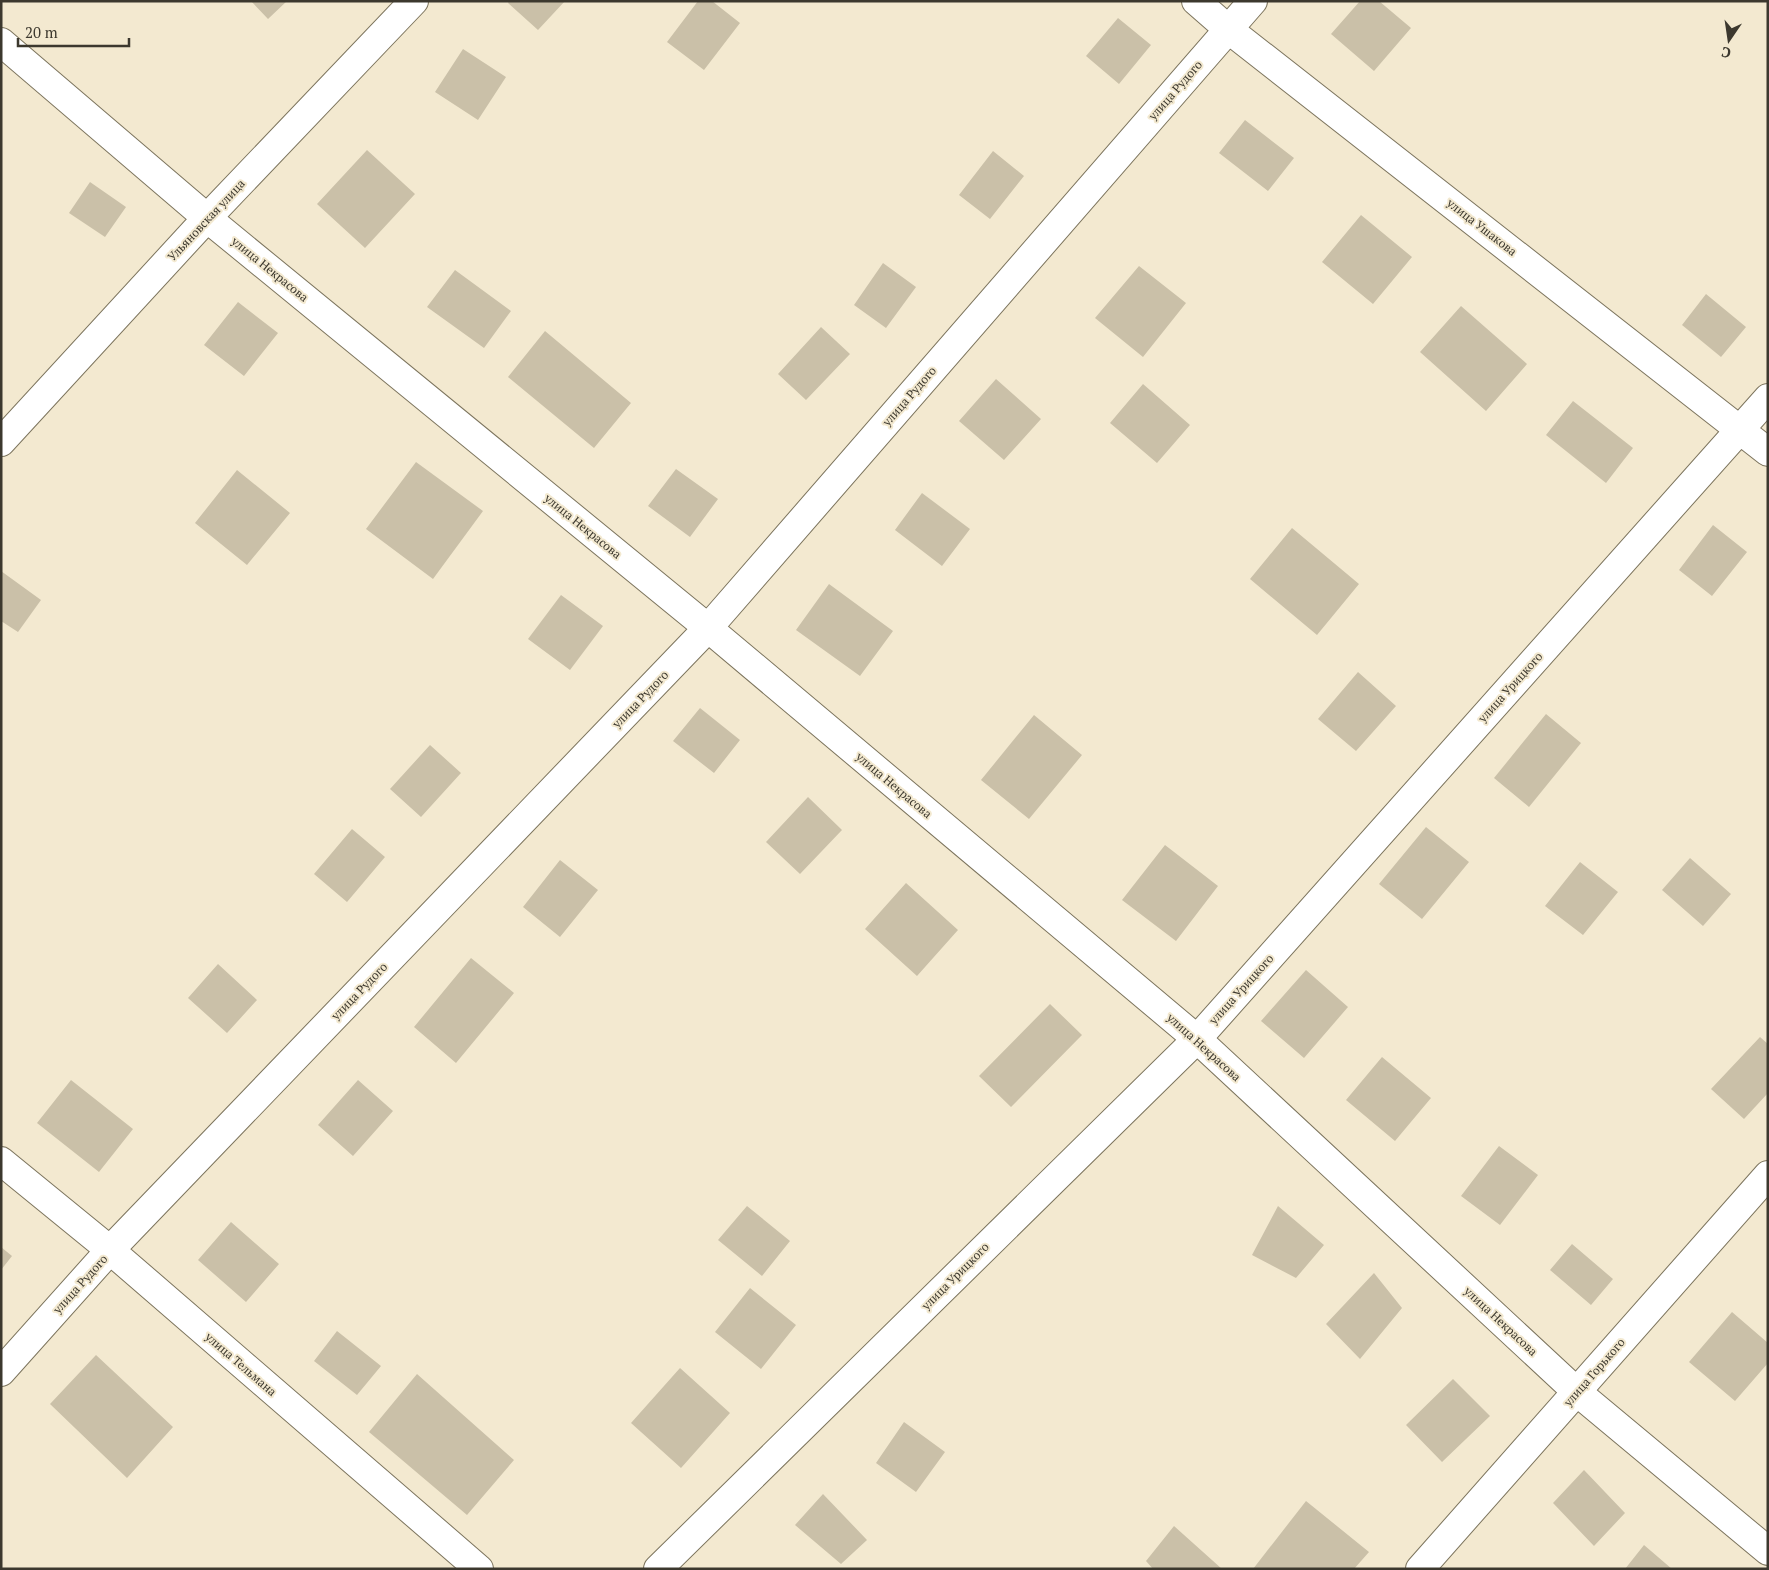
<svg xmlns="http://www.w3.org/2000/svg" width="1769" height="1570" font-family="'PT Serif',serif">
<rect width="100%" height="100%" fill="#f3e9d0"/>
<path fill="#cac0a8" d="M251,1H287L268,19Z
M509,1H565L538,30L508,3Z
M698,1H712L740,23L704,70L667,42Z
M1360,1H1379L1411,28L1374,71L1331,34Z
M1118,18L1151,45L1119,84L1086,56Z
M463,49L506,77L478,120L435,92Z
M1245,120L1294,158L1268,191L1219,153Z
M367,150L415,194L365,248L317,204Z
M993,151L1024,176L990,219L959,195Z
M90,182L126,207L105,237L69,213Z
M1361,215L1412,257L1373,304L1322,262Z
M883,263L916,287L886,328L854,305Z
M1139,266L1186,303L1143,357L1095,318Z
M455,270L511,311L484,348L427,307Z
M1706,294L1746,327L1721,357L1682,325Z
M238,302L278,333L244,376L204,345Z
M1461,306L1527,364L1486,411L1420,352Z
M821,327L850,354L806,400L778,374Z
M545,331L631,403L594,448L508,377Z
M996,379L1041,419L1004,460L959,421Z
M1143,384L1190,425L1157,463L1110,423Z
M1573,401L1633,448L1606,483L1546,435Z
M416,462L483,511L433,579L366,529Z
M676,469L718,499L690,537L648,506Z
M237,470L290,513L247,565L195,523Z
M922,493L970,529L942,566L895,530Z
M1713,525L1747,552L1712,596L1679,570Z
M1292,528L1359,584L1317,635L1250,579Z
M1,571L41,600L18,632L1,621Z
M829,584L893,631L860,676L796,630Z
M561,595L603,626L570,670L528,639Z
M1358,672L1396,706L1356,751L1318,719Z
M700,708L740,740L714,773L673,741Z
M1546,714L1581,743L1529,807L1494,778Z
M1034,715L1082,755L1029,819L981,780Z
M430,745L461,773L421,817L390,789Z
M808,797L842,830L800,874L766,842Z
M1426,827L1469,862L1422,919L1379,884Z
M352,829L385,857L347,902L314,874Z
M1165,845L1218,886L1176,941L1122,900Z
M1690,858L1731,894L1703,926L1662,890Z
M560,860L598,890L560,937L523,907Z
M1580,862L1618,892L1583,935L1545,906Z
M906,883L958,930L917,976L865,929Z
M471,958L514,993L456,1063L414,1027Z
M218,964L257,1000L227,1033L188,998Z
M1306,970L1348,1007L1304,1058L1261,1021Z
M1050,1004L1082,1035L1011,1107L979,1076Z
M1760,1037L1768,1044V1093L1744,1119L1711,1089Z
M1382,1057L1431,1098L1395,1141L1346,1100Z
M71,1080L133,1129L99,1172L37,1123Z
M358,1080L393,1111L353,1156L318,1125Z
M1499,1146L1538,1175L1500,1225L1461,1196Z
M747,1206L790,1241L762,1276L718,1240Z
M1278,1206L1324,1245L1296,1278L1252,1255Z
M231,1222L279,1264L246,1302L198,1260Z
M1572,1244L1613,1279L1591,1305L1550,1270Z
M1,1247L12,1256L1,1270Z
M1374,1273L1402,1308L1360,1359L1326,1324Z
M750,1288L796,1325L761,1369L715,1332Z
M1732,1312L1768,1343V1363L1735,1401L1689,1362Z
M337,1331L381,1366L357,1395L314,1361Z
M96,1355L173,1427L127,1478L50,1404Z
M680,1368L730,1413L681,1468L631,1423Z
M417,1374L514,1460L467,1515L369,1432Z
M1453,1379L1490,1416L1442,1462L1406,1425Z
M904,1422L945,1452L916,1492L876,1463Z
M1584,1470L1625,1513L1594,1546L1553,1503Z
M823,1494L867,1540L841,1564L795,1525Z
M1306,1501L1369,1552L1354,1569H1253Z
M1174,1526L1222,1569H1153L1146,1561Z
M1644,1545L1672,1569H1625Z"/>
<g fill="none" stroke-linecap="round" stroke-linejoin="round">
<g stroke="#7c745d" stroke-width="30">
<path id="minor" d="M1196,1L1228,29L1768,452
M1,1161L110,1250L479,1569
M1,1372L110,1250L708,628L1253,1
M658,1569L1197,1039L1768,398
M1420,1569L1768,1175"/>
</g>
<g stroke="#7c745d" stroke-width="30">
<path id="tertiary" d="M1,42L207,218L708,628L1197,1039L1577,1392L1768,1551
M1,442L207,218L414,1"/>
</g>
<use href="#minor" stroke="#fff" stroke-width="28"/>
<use href="#tertiary" stroke="#fff" stroke-width="28"/>
</g>
<g text-anchor="middle" dominant-baseline="central" stroke-width="4" stroke-linejoin="round" paint-order="stroke">
<g font-size="12" fill="#3c382e" stroke="#f3e9d0">
<text transform="translate(1175 90) rotate(-49)">улица Рудого</text>
<text transform="translate(206 220) rotate(-47)">Ульяновская улица</text>
<text transform="translate(1482 227) rotate(38)">улица Ушакова</text>
<text transform="translate(270 269) rotate(39)">улица Некрасова</text>
<text transform="translate(909 396) rotate(-49)">улица Рудого</text>
<text transform="translate(583 526) rotate(39)">улица Некрасова</text>
<text transform="translate(1510 687) rotate(-48)">улица Урицкого</text>
<text transform="translate(640 699) rotate(-46)">улица Рудого</text>
<text transform="translate(894 785) rotate(40)">улица Некрасова</text>
<text transform="translate(1241 989) rotate(-48)">улица Урицкого</text>
<text transform="translate(359 991) rotate(-46)">улица Рудого</text>
<text transform="translate(1204 1047) rotate(42)">улица Некрасова</text>
<text transform="translate(955 1276) rotate(-45)">улица Урицкого</text>
<text transform="translate(80 1284) rotate(-48)">улица Рудого</text>
<text transform="translate(1501 1321) rotate(43)">улица Некрасова</text>
<text transform="translate(241 1364) rotate(41)">улица Тельмана</text>
<text transform="translate(1594 1372) rotate(-49)">улица Горького</text>
</g>
</g>
<rect width="1769" height="1570" fill="none" stroke="#3c382e" stroke-width="5"/>
<g transform="translate(1729 40) rotate(193)" stroke="#f3e9d0" stroke-width="4" paint-order="stroke">
<path d="M0-4L9 19L0 12L-9 19Z" fill="#3c382e"/>
<text y="-8" font-size="14" font-weight="bold" text-anchor="middle" fill="#3c382e">С</text>
</g>
<path d="M18 38v8h111v-8" fill="none" stroke="#3c382e" stroke-width="2.5"/>
<text x="25" y="38" font-size="15" fill="#3c382e" stroke="#f3e9d0" stroke-width="4" paint-order="stroke">20 m</text>
</svg>
